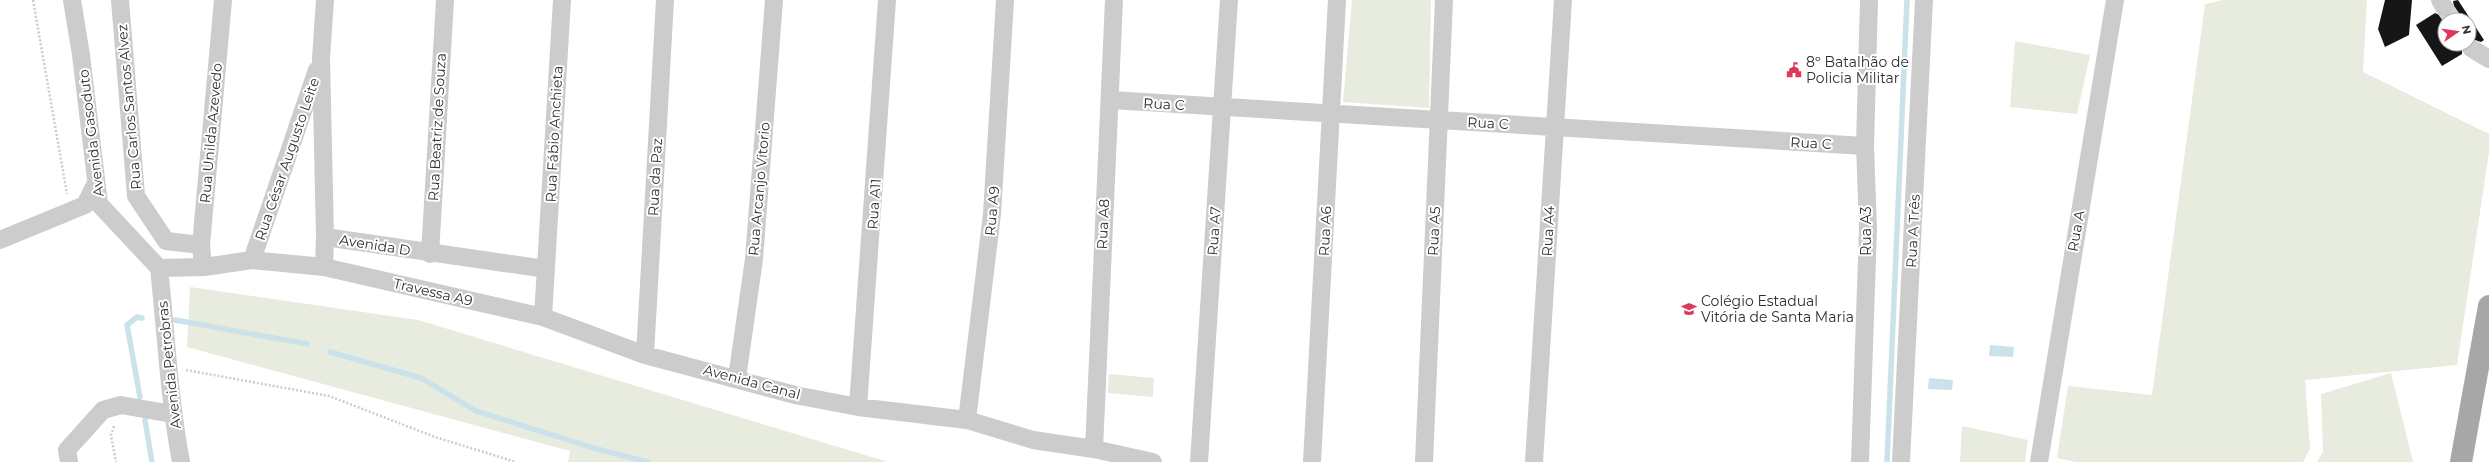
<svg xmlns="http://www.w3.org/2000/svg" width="2489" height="462" font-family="Montserrat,sans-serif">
<rect width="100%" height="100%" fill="#fff"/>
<path fill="#e7ecde" d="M1352,0H1431L1429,108L1343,102Z
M2223,0H2367L2363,72L2489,134V152L2457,365L2305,380L2310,449L2303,462H2076L2057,458L2068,386L2152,395L2205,4Z
M2015,41L2090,55L2077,114L2010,107Z
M190,287L418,320L888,462H568L570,451L187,347Z
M2391,373L2413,462H2317L2323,452L2321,394Z
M1109,374L1154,378L1153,397L1108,393Z
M1962,426L2028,440L2025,462H1960Z"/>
<path fill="#cbe2eb" d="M1990,345L2014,347L2013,357L1989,356Z
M1929,378L1953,380L1952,390L1928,389Z"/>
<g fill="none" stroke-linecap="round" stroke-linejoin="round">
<path stroke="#cbe2eb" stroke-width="5.5" d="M175,320L307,344
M330,352L421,378L476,411L597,449L648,462
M140,397L127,325L137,317L142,318
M145,420L152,462
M1887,462L1907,0"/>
</g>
<path fill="#161616" d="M2385,0H2412L2409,35L2385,47L2378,29Z
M2458,0L2484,40L2481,42L2469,38V20H2445V44H2462V54L2442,66L2416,25L2435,13L2444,17L2450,16L2454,7L2453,1Z"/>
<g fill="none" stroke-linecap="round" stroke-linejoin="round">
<path stroke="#d5d5d5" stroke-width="18" stroke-dasharray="18 9" stroke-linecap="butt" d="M2444,7L2453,20"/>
<path stroke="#ccc" stroke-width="2.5" stroke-dasharray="2 2" stroke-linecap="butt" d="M33,0L67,194
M186,370L329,396L435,437L516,462
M114,426L111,435L116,462"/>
<path stroke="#ccc" stroke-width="18" d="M72,0L81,55L99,204L159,268
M120,0L136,196L166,241L201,245
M325,0L321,58L325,237
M2440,0L2444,7
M2471,48L2489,59
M1111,100L1865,146
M0,240L85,205L95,185
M430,254L445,0
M202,256L201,245L223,0
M252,260L317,70
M324,267L543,317L645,355L795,395L858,407L967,420L1033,440L1094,449L1153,462
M159,268L204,267L252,260L324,267L325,237L546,269
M159,268C166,333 169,398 181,462
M543,317L562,0
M645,355L665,0
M737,378L754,259L774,0
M858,407L887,0
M967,420L992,214L1005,0
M1094,449L1114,0
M69,462L67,450L103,410L121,405L172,414
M1199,462L1229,0
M1312,462L1337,0
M1424,462L1444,0
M1534,462L1563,0
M1860,462L1868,229L1865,146L1869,0
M1901,462L1924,0
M2039,462L2115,0"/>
<path stroke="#a7a7a7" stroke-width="22" d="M2461,462L2489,306"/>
</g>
<defs>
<g id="civic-bare" transform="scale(1.2)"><path d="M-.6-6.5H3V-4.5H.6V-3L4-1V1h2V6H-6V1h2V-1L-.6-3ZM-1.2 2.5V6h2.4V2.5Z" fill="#dd3a5a" stroke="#fff" stroke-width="2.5" paint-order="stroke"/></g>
<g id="school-bare" transform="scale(1.2)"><path d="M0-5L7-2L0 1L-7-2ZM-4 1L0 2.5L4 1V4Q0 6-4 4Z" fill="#dd3a5a" stroke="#fff" stroke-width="2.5" paint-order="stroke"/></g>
</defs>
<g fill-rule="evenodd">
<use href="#civic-bare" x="1794" y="70"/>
<use href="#school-bare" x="1689" y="309"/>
</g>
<g text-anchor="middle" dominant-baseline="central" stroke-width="4" stroke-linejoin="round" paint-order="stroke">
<g font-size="14" fill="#2f2f2f" stroke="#fff" text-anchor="start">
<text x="1806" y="62">8º Batalhão de<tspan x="1806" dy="16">Policia Militar</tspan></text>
<text x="1701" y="301">Colégio Estadual<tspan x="1701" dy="16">Vitória de Santa Maria</tspan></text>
</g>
<g font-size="14" fill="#2f2f2f" stroke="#fff">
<text transform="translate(1164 104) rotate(3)">Rua C</text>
<text transform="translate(129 107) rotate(-95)">Rua Carlos Santos Alvez</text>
<text transform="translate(1488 123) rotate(3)">Rua C</text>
<text transform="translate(437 127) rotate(-87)">Rua Beatriz de Souza</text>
<text transform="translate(91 133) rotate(-97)">Avenida Gasoduto</text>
<text transform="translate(211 133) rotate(-85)">Rua Unilda Azevedo</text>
<text transform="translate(554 134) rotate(-87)">Rua Fábio Anchieta</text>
<text transform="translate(1811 143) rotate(3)">Rua C</text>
<text transform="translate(287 159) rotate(-71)">Rua César Augusto Leite</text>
<text transform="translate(655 177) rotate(-87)">Rua da Paz</text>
<text transform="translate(759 189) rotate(-85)">Rua Arcanjo Vitorio</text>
<text transform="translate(874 204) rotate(-86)">Rua A11</text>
<text transform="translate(992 211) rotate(-85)">Rua A9</text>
<text transform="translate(1103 224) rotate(-87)">Rua A8</text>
<text transform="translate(1214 231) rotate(-86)">Rua A7</text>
<text transform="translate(1325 231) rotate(-87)">Rua A6</text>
<text transform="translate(1434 231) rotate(-87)">Rua A5</text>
<text transform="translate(1548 231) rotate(-87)">Rua A4</text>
<text transform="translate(1866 231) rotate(-90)">Rua A3</text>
<text transform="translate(1913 231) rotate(-87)">Rua A Três</text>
<text transform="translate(2076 231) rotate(-80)">Rua A</text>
<text transform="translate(375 245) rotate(9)">Avenida D</text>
<text transform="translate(433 292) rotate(13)">Travessa A9</text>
<text transform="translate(169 365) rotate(-96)">Avenida Petrobras</text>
<text transform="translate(752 382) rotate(15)">Avenida Canal</text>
</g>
</g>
<g transform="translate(2457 32) rotate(77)"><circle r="19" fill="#ffffff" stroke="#acacac"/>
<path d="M0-3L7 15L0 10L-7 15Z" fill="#dd3a5a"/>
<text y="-6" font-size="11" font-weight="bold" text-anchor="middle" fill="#2f2f2f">N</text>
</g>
</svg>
